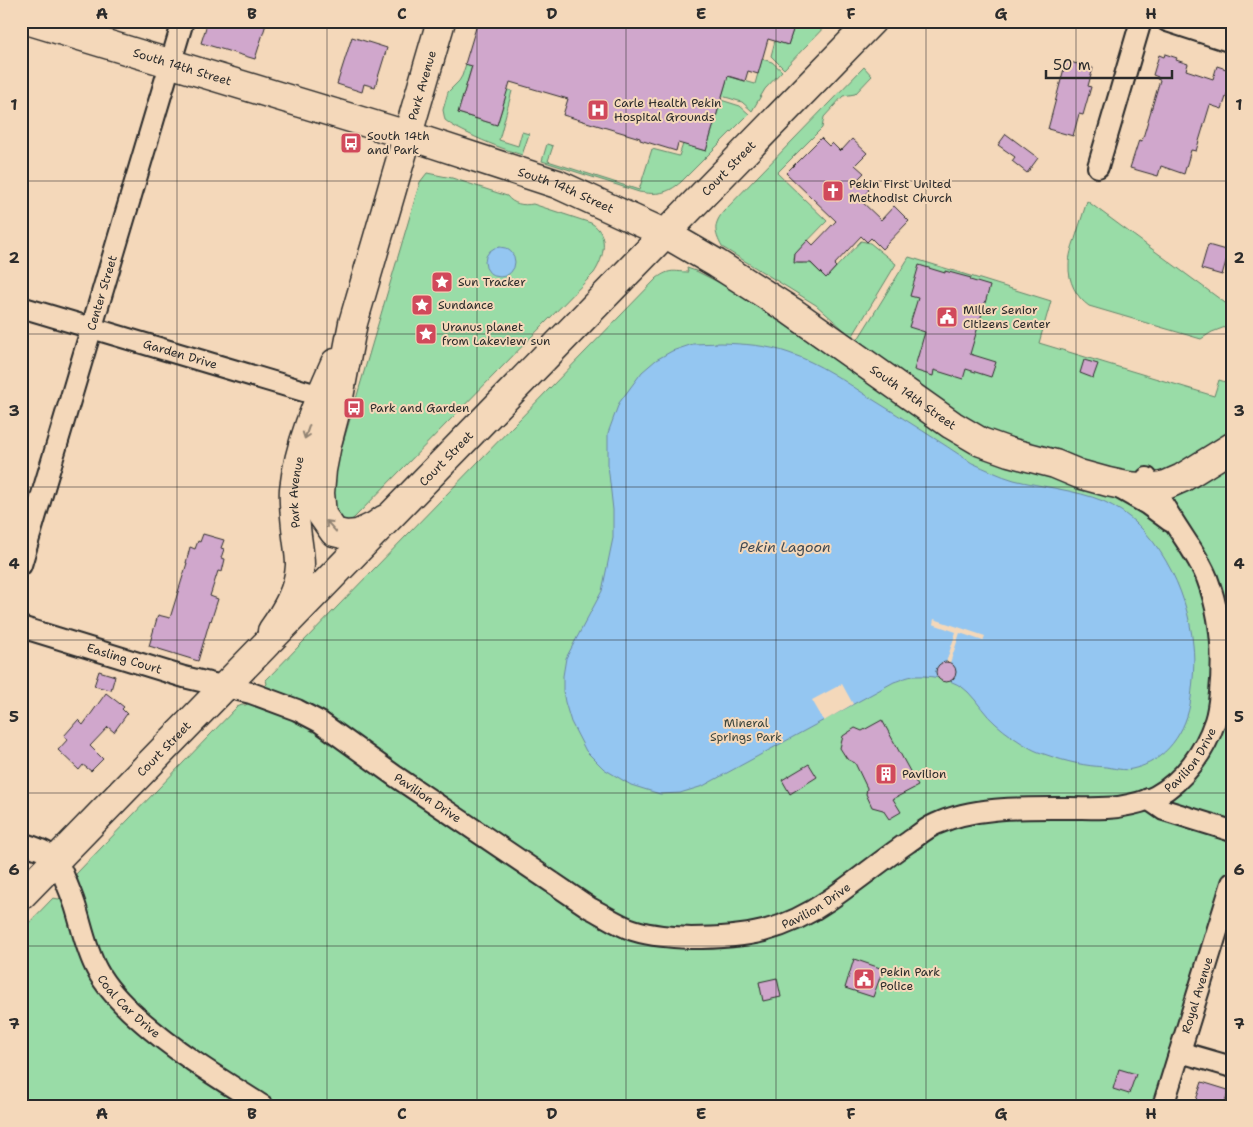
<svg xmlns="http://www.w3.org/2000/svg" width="1253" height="1127" font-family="'Shantell Sans',sans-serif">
<rect width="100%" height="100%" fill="#f4d8ba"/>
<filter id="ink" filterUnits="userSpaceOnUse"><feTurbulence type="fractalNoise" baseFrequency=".02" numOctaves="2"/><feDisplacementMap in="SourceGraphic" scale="10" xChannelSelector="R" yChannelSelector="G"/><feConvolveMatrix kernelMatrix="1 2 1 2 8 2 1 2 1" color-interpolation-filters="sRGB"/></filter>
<g filter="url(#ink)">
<path fill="#99dca7" stroke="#628469" d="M796,21H830L784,69L771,56L775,41L788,45Z
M762,59L772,62L782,71L765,89L752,111L742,102L722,96L728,76L755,84Z
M466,64L472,66L458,113L497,125L505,99L503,88L512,91L499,140L518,146L522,132L529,134L522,155C504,149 487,143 469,134C461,130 452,126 445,120L443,110L448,92L459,81L462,76Z
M864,67L872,76L855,94L843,96L824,117L822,128L777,173L827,221L795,254L794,260L798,263H803L806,259L826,278L861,241L870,243L896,264L852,337L816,305L722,247C714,232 713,224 724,211Z
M721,100L740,106L749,114L681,182C667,194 657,195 639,192L542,161L547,144L553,146L548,161L639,190L652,149L679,156L683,144L706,151Z
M427,173L452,178L507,196C513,204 523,206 533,204L591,223C610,234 604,258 594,273L354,518C349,522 346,522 339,520L331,500L335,470L420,182Z
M1087,201L1232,308V328L1228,326L1212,332L1201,339L1089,306C1076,297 1068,281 1069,265C1069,256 1072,247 1075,239C1079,226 1083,214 1087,201Z
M909,257L1051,301L1039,343L1214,396L1219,380L1232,384V881L1163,1106H21V931L53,898L59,899L78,880L76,874L237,707L242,705H246L267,684L266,680L657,278C671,268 674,272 688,272L687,268L696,271L736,291L842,365Z"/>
<path fill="#94c6f1" stroke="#6a88a2" d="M485 262a15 15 0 1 1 30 0a15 15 0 1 1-30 0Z
M721,343C744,344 767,345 789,353C819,363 846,382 872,399C906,420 939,441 972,463C986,469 1000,476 1014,480C1042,487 1076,490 1103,501C1156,524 1188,590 1193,645C1195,662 1193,681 1191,698C1187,731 1166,762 1132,769C1124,771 1114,768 1106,767C1085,766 1067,762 1047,755C1041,753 1035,751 1030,748C1018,741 1006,733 996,724C985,715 978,702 968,692C956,680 933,675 915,676C908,676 901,680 894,682L703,786L680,793L660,794L631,785L604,769L586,751L571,722L565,702L563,691V676L566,658L602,591L613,538V510L608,465V433L619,403L642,372L656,360L672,351L693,344Z"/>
<path fill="#f4d8ba" d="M934,619L985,636L983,641L960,633L944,681L940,680L956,632L933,624Z
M842,684L853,704L824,721L812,700Z"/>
<path fill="#d0a7cc" stroke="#2b2b2b" d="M208,21H267L255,59L201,43Z
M478,21H796L788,45L768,39L758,74L748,71L745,81L728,76L706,151L678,143L676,151L640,140V138L563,115L568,99L510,82L497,125L458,113L472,66L465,64Z
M352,37L387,48L375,87L364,84L362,92L337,84Z
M1165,54L1177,58L1176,60L1188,64L1186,70L1213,79L1217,66L1232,71V79L1222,109L1210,105L1196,151L1191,150L1184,174L1161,166L1158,176L1130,168L1139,140L1142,141L1160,80L1157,79L1158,77L1153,75L1159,55L1164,57Z
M1066,61L1093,68L1088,86L1091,87L1083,115L1079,114L1073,136L1048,129Z
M1006,134L1038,158L1027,173L1012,161L1015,157L998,145Z
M821,138L829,146L832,143L840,151L841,149L842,150L852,139L867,153L855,165L864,173L858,179L869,190L860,200L881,220L894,206L909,221L882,249L871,238L867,242L861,236L834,265L836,267L826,278L811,263H794L795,254L808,240L813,245L836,221L786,173Z
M1208,245L1229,251L1222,275L1201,269Z
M919,265L945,273V271L971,278L970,280L990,286L970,354L996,362L991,377L966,369L963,379L934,370L933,376L914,370L925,332L909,327L918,298L910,296Z
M1084,360L1098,364L1093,378L1080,373Z
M203,534L224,540L221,548L224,549L221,558L225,559L222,572L218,571L210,596L218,599L211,621L210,620L198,661L149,646L158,615L170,618L187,563H186L190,547L195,549L198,541L200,542Z
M936 672a10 10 0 1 1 20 0a10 10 0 1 1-20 0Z
M99,671L115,676L111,690L94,686Z
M106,693L124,707L122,709L127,714L114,732L108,727L90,746L103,759L91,771L83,765L79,770L58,750L68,739L64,736L78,720L83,725Z
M882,720L918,786L893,799L901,812L889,819L883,810L872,807L866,794L867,788L855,763L847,759L840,748L843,736L855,728L862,731Z
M809,764L817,777L790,794L782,780Z
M854,959L883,969L873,997L845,988Z
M777,978L781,997L763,1001L759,982Z
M1119,1069L1136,1074L1129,1094L1113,1089Z
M1202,1082L1228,1090L1224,1106H1194Z"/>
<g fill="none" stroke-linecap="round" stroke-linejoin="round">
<g stroke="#2b2b2b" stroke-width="24">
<g id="street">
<path d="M1167,21L1232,42"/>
<path d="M1098,167L1141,21"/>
<path id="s1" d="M21,307L334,400"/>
<path d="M1119,488L1147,504L1170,521"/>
<path id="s2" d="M21,565L183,21"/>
<path id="s3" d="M21,627L184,677L251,693L297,710L320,722L395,776L590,908C604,915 618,925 633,930C652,936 671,937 691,938C746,938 783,932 829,900C855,882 881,861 907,843C916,837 926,828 936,824C975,806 1027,808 1070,808C1086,808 1102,809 1118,807C1130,805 1145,802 1156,796C1184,781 1205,751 1215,721C1218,712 1219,702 1220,693C1224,654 1221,615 1207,578C1198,556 1184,539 1172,519C1164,506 1155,492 1147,478"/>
<path d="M1148,799L1164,810L1232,831"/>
<path id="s4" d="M21,843C34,847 47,851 57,860C63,875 70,890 75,905C82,927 86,950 97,970C107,989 123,1005 139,1019C177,1053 220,1079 263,1106"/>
<path d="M1180,1052L1232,1067"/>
<path id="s5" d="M1163,1106L1232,883"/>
</g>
</g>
<g stroke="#2b2b2b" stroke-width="31">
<g id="secondary">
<path id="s6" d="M30,21L407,135L557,184L666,234L716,263L791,311L952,425L981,442L1009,452L1055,464L1079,474L1108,482L1127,486L1153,488L1166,485L1182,478L1232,447"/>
<path id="s7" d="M385,519L375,526L358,534L346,535L334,532L322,515L320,493L322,470L327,444L338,402L353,323L441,21"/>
<path id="s8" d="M272,631C286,611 299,590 300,565C300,553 297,540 296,527C295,515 293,502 294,489C299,445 317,403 335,363"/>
</g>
</g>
<g stroke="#2b2b2b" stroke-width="31">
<g id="primary">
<path id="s9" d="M21,896L872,21"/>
</g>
</g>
<use href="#street" stroke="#f4d8ba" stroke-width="20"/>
<use href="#secondary" stroke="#f4d8ba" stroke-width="28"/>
<use href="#primary" stroke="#f4d8ba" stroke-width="28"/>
</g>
<defs><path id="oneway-shaft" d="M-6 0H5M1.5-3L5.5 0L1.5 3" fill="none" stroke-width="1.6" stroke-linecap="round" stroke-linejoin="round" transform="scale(1.25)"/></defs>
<g stroke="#908272">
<use href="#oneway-shaft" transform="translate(307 432) rotate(109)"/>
<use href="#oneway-shaft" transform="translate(331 526) rotate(-132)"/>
</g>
</g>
<path fill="none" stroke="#2b2b2b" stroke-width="1" stroke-opacity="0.55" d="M177,21V1106M327,21V1106M477,21V1106M626,21V1106M776,21V1106M926,21V1106M1076,21V1106M21,181H1232M21,334H1232M21,487H1232M21,640H1232M21,793H1232M21,946H1232"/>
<defs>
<g id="hospital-square" transform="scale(1.125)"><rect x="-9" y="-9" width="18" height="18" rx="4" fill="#d1495b" stroke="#f4d8ba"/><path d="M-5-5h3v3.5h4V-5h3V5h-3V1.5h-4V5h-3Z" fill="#fff"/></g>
<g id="bus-square" transform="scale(1.125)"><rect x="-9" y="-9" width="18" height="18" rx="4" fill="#d1495b" stroke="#f4d8ba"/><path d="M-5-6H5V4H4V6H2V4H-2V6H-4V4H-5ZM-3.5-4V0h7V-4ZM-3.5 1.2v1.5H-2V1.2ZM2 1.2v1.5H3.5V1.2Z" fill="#fff"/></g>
<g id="church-square" transform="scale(1.125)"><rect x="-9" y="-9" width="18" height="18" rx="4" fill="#d1495b" stroke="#f4d8ba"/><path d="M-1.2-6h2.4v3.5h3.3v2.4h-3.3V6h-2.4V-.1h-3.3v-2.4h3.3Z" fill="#fff"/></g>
<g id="sight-square" transform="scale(1.125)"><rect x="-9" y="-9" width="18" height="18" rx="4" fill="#d1495b" stroke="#f4d8ba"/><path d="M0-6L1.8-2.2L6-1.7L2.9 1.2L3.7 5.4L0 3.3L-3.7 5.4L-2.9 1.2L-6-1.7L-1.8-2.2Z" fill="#fff"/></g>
<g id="civic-square" transform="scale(1.125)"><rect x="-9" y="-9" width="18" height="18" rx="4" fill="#d1495b" stroke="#f4d8ba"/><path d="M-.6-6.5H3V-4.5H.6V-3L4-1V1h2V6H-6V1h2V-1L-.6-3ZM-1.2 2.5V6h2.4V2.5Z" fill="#fff"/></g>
<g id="building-square" transform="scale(1.125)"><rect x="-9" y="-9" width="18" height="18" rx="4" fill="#d1495b" stroke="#f4d8ba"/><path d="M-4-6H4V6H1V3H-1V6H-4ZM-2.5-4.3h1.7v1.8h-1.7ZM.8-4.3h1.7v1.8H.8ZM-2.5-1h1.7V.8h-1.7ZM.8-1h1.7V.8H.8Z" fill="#fff"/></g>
</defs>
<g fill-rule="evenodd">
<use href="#hospital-square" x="598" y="110"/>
<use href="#bus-square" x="351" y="143"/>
<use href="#church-square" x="833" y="191"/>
<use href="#sight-square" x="442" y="282"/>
<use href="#sight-square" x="422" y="305"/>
<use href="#civic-square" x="947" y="317"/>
<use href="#sight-square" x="426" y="334"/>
<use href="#bus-square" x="354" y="408"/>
<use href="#building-square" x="886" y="774"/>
<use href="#civic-square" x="864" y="979"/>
</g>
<g text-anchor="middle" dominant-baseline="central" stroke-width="4" stroke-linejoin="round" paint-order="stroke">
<g font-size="12" fill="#2b2b2b" stroke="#f4d8ba">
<text stroke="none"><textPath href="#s6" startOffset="159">South 14th Street</textPath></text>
<text stroke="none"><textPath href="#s7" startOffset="519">Park Avenue</textPath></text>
<text stroke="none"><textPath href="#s9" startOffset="1015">Court Street</textPath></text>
<text stroke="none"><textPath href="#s6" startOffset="562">South 14th Street</textPath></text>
<text stroke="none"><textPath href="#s2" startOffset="284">Center Street</textPath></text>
<text stroke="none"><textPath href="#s1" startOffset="166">Garden Drive</textPath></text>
<text stroke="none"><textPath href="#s6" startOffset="968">South 14th Street</textPath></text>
<text stroke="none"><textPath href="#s9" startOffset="610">Court Street</textPath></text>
<text stroke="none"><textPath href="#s8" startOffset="146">Park Avenue</textPath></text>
<text stroke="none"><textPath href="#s3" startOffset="108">Easling Court</textPath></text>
<text stroke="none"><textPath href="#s9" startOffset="205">Court Street</textPath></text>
<text stroke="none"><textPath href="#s3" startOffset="1301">Pavilion Drive</textPath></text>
<text stroke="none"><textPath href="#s3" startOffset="446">Pavilion Drive</textPath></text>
<text stroke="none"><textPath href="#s3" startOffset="881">Pavilion Drive</textPath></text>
<text stroke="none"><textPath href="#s5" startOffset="116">Royal Avenue</textPath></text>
<text stroke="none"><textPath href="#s4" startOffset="206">Coal Car Drive</textPath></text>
</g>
<g font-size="12" fill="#2b2b2b" stroke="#f4d8ba" text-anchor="start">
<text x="614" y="103">Carle Health Pekin<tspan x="614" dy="14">Hospital Grounds</tspan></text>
<text x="367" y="136">South 14th<tspan x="367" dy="14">and Park</tspan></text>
<text x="849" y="184">Pekin First United<tspan x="849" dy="14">Methodist Church</tspan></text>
<text x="458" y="282">Sun Tracker</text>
<text x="438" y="305">Sundance</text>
<text x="963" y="310">Miller Senior<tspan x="963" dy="14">Citizens Center</tspan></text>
<text x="442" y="327">Uranus planet<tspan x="442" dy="14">from Lakeview sun</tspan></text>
<text x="370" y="408">Park and Garden</text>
<text x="902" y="774">Pavilion</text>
<text x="880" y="972">Pekin Park<tspan x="880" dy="14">Police</tspan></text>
</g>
<g font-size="12" fill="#3c463e" stroke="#f4d8ba">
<text x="746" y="723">Mineral<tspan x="746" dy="14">Springs Park</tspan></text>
</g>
<g font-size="14" font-style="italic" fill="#404a53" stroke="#f4d8ba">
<text x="785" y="547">Pekin Lagoon</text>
</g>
</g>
<rect width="1253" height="1127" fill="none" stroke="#f4d8ba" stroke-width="55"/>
<path d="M1046 70v8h126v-8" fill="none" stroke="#2b2b2b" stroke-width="2.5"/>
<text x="1053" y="70" font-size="15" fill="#2b2b2b" stroke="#f4d8ba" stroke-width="4" paint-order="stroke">50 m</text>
<rect x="28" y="28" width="1198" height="1072" fill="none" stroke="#2b2b2b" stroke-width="2"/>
<g font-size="16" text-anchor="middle" font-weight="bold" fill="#2b2b2b">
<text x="102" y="19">A</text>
<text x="252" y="19">B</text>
<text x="402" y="19">C</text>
<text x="552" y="19">D</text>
<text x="701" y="19">E</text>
<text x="851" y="19">F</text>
<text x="1001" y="19">G</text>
<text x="1151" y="19">H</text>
<text x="14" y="110">1</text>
<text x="1239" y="110">1</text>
<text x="14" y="263">2</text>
<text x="1239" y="263">2</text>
<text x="14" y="416">3</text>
<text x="1239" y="416">3</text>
<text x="14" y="569">4</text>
<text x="1239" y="569">4</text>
<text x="14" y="722">5</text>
<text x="1239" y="722">5</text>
<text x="14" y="875">6</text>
<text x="1239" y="875">6</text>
<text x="14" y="1029">7</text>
<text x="1239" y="1029">7</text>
<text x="102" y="1119">A</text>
<text x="252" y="1119">B</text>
<text x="402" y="1119">C</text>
<text x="552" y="1119">D</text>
<text x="701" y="1119">E</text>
<text x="851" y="1119">F</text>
<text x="1001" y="1119">G</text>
<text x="1151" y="1119">H</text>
</g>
</svg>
